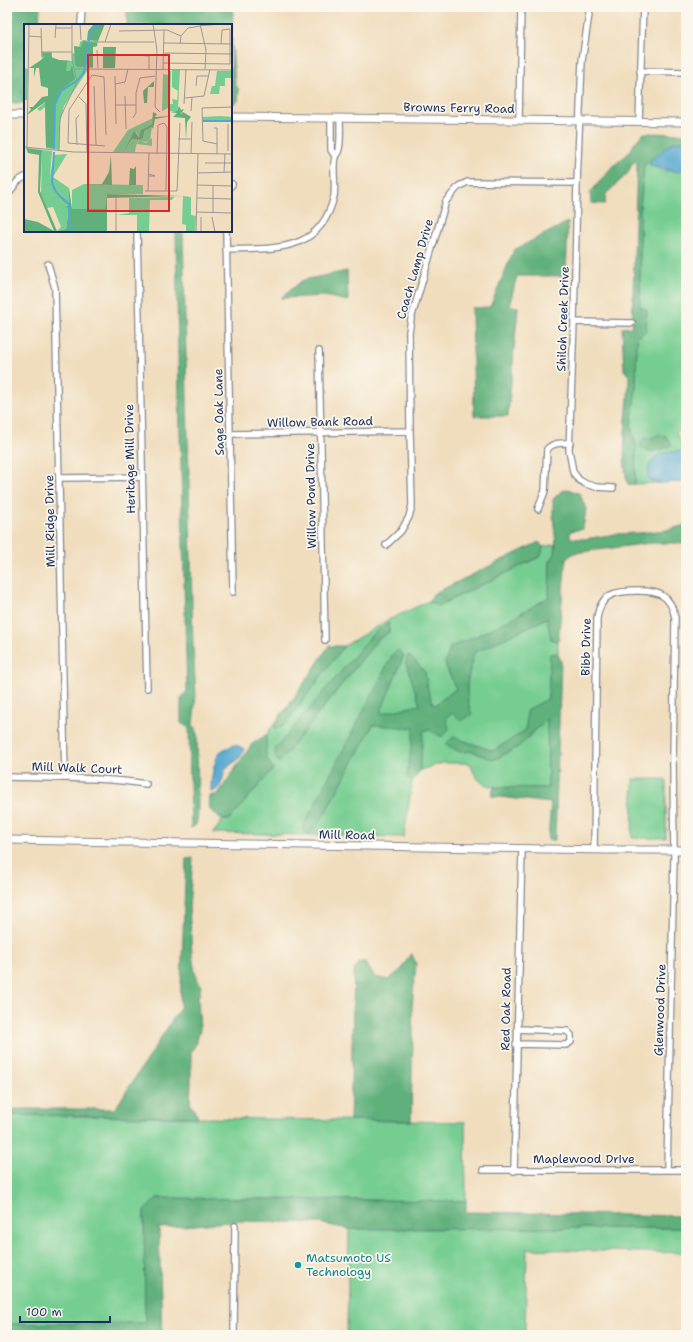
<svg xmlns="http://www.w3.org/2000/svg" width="693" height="1342" font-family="'Shantell Sans',sans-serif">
<rect width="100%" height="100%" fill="#fbf7ec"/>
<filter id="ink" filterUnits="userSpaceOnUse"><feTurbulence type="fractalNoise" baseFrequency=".025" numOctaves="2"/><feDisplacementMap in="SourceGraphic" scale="8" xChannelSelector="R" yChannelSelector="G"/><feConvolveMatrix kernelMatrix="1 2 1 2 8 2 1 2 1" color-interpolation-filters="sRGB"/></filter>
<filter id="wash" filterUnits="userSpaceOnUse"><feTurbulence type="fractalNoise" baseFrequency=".012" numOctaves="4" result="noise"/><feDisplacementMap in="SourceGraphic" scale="16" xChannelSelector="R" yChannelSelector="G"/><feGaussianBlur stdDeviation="0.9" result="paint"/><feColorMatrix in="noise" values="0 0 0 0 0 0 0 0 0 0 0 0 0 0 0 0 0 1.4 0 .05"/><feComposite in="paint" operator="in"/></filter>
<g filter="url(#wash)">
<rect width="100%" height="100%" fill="#f0ddbd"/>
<path fill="#76cd91" stroke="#487e78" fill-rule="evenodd" d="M650,161V165C659,170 676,174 685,169L686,167V424L676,433L681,442H686V450L660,454L654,458L649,467L651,481L661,483L635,484L636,445L631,427L636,386L637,339L646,330L647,309L640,308V208L644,165Z
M556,544L555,554L550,562L549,597C517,616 485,634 450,647L445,664L456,689L434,706L428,691L425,672L406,663L420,705L379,714L404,655L320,822L373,725L415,727L407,776L412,782L404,837L213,833L223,820H229L273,769L266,757V735L275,723V730L285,724L344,646L388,620L429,601L438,606L541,556L543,547ZM388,623L389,632L378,639L279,763L372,635Z
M547,618L551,639L558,642V654H550L548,699L527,710L526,730L493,751L453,737L459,752L472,751L494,760L518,747L547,719L548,788C534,788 494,790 484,784C477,780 472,770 470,763H443L420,770L423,732L467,703V683L474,653Z
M633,779H666V838H632Z
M7,1115L465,1122L466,1201L157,1198L144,1211L145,1323L7,1324Z
M686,1228V1253L527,1249L525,1335H347L349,1229Z"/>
<path fill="#60b07b" stroke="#3e706c" d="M7,7H40L39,25H25V103H7Z
M127,7H233L232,45L235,84L239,90L238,101L231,105V25H127Z
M644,133L686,134V141L673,142L654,159L644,165L640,208V307L647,309L646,330L637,339L636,386L631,427L636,445L635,484L628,485C619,453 629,409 629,376L624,370L622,328L632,327L637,160L632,164L628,173L606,194L605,204L591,203L590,193L611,168L630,152L635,142Z
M568,222L566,276H517L509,306L518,307L508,416H474L472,308L490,307L514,250Z
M176,231H183L193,646L196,695L193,725L197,732L198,814L196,825L191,828L189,728L181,723V699L187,691L178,356Z
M347,271L348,301L325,296L281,298L303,280Z
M660,434L666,436L672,445C660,451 655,453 641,449V442L645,438H651Z
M568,489L580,494L586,509L583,529L570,531V538L585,539L615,534L639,533L666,530L686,525V543H651L574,553L566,559L558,642L551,639L547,618L474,653C468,675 463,692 472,714L461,721L453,713L446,717L449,729L442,737L428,729L423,732L420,770L412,782L407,776L414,728L373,725L320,822L309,835L302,829L393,654L397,650L404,655L380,714L420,705L406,663L408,655L413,659L425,672L428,691L434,706L456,689L445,664L450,647C485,634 517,616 549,597L550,562L555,554L556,544L553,516V499L560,492Z
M539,542L543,547L541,556L438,606L429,601L433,594Z
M388,622L389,632L378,639L279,763L276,758L275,749L372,635Z
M329,646H344L285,724L275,730V723L291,702Z
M550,654H558L561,661L555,840H548L551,803L491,796L494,787L548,788L547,719L518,747L493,760L472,751L459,752L446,744L453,737L493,751L526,730L527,710L548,699Z
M266,735V757L273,769L229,820H223L209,809L210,796L218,794L252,744Z
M193,858L189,907L192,954L195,973L201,987L198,998L200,1030L196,1044L191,1052V1084L190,1103L198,1117L7,1115V1109H115L180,1008L186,859Z
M411,953L416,963L412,1007L413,1033L411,1121L350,1120L354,971L358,962H365L375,977L388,980L401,970Z
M157,1198L466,1201V1212L686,1216V1228L349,1229L318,1223L242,1221L159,1228L162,1335H7V1324L145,1323L144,1211Z"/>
<path fill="#54a7cf" stroke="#386b96" d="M686,141L685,169L677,172L650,165V161L673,142Z
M686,450V482L661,483L649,480C645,471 651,457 661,454C669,452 678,451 686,450Z
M233,745L239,746L244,749C241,761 233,762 225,769C223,778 222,790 211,792C210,783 214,758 221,751C224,749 229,747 233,745Z"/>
</g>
<g filter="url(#ink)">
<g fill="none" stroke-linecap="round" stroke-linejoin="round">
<g stroke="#86868e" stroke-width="8">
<path id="minor" d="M590,7L582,61L577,183L574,322L569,450L573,472L579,480L586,484L596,487L613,488
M81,25L82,7
M640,71L686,72
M331,118V150L335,156
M519,120L521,7
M639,121L643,7
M231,186L232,184
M7,195L18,181L25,177
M137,231L147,688
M226,231L233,592
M226,250C273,248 321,254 334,196C336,184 332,168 335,157C336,154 339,152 339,149C341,139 340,128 340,118
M48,264L55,288L65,778
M574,322L632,323
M319,351L325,640
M230,434L410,431
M60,478L142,477
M538,509L545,491L547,449C554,442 561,443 570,443
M386,545L401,531L409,517L412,505L410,431L409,332L411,319L446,201L459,186L468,182L577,183
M7,777C53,778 101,777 146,784
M594,850L597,618C601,593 615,591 638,591C659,591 671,595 675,618L673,763L674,857L667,1170
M516,1044L566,1045L571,1042V1035L567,1031L517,1029
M483,1170H686
M514,1171L522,849
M234,1335L235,1226"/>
</g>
<g stroke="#86868e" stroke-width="9">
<path id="tertiary" d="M7,115H25
M231,117L686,122
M7,840L608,850H686"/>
</g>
<use href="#minor" stroke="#fff" stroke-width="5.5"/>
<use href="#tertiary" stroke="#fff" stroke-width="7"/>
</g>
</g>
<circle fill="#0f9aa8" stroke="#fbf7ec" stroke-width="1.5" cx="298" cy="1265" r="4"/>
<g text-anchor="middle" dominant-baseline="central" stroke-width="3.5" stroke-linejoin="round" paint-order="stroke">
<g font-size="12" fill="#1b2f5e" stroke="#fbf7ec">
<text transform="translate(459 108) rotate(1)">Browns Ferry Road</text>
<text transform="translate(415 269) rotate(-74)">Coach Lamp Drive</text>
<text transform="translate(563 319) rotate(-88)">Shiloh Creek Drive</text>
<text transform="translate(219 412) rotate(-91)">Sage Oak Lane</text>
<text transform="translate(320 422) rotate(-1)">Willow Bank Road</text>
<text transform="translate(130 459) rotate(-91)">Heritage Mill Drive</text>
<text transform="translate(311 496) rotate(-91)">Willow Pond Drive</text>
<text transform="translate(50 521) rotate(-91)">Mill Ridge Drive</text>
<text transform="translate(586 647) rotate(-89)">Bibb Drive</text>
<text transform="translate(77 768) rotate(2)">Mill Walk Court</text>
<text transform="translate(347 835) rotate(1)">Mill Road</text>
<text transform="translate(506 1009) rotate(-89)">Red Oak Road</text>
<text transform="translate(660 1010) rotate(-88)">Glenwood Drive</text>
<text x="584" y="1159">Maplewood Drive</text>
</g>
<g font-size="12" fill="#0d838f" stroke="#fbf7ec" text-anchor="start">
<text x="306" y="1258">Matsumoto US<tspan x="306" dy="14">Technology</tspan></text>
</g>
</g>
<g transform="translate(24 24)">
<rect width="208" height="208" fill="#f0ddbd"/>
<path d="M59,16L74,17L73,22L69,23V44H65L40,82L36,99L35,126L22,124L21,83L16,87L13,85L25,75L24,63L14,39L18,35L17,28H28V33L35,36L48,37V29L54,30L56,18ZM0,44L4,45L3,76H0ZM148,46H156L154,84L153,87H145L146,83L138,87L139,50L144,51V47H147L146,80H149L148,75L153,76L154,67L148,63ZM193,47H208V54H201V62H196L195,70H186L188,62H191ZM196,92L208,93V98H179L178,93ZM129,94L128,100L117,106V111L115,113L112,108L113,113L109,114L111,107L102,126L108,115H113L111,128H89L104,106ZM128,103L126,116L122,118L117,117L122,119L128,114V122L113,120L119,107ZM18,126L28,127L26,152L30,131L43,130L29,153L45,164V179L35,169L44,181L41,182L45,183L42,205L33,207L37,203L29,183L23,184L17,170ZM60,160L119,161V170H83L81,185H48V166ZM159,172L167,173V191L172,192L171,208L162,207V201L158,200ZM150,173L148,176H126L125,208H113V191H93L105,189V174Z" fill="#76cd91"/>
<path d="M70,0H81L74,17L63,16L64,7ZM59,17L73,19V22L69,23V43H64L65,30L62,43H53L51,40L50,22L57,23ZM79,23H92L91,44H79ZM19,29H27L28,34L35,36L47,37L43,38L42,47H46L48,41L51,55L36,67L31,80L30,121L28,124L22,123L21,78L3,91L7,85L5,83H9L18,73L24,72V64L17,62L15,44H12L10,53V44H5L20,34ZM130,57V63H124L123,79H120L119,67ZM155,82L157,86L160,85L156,91L159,88L167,93L163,98L162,115L161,94L149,93L153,89L145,88L153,87ZM129,88L133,90L131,93L148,92L131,95L129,105L128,103L120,107L119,114L114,116L112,122L113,115H108L100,128L110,107L115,113L117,106L128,100ZM2,124L18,126L16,167L33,207L42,205L45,184L41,183L44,181L33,171L45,179V164L48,185H81L83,170L159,172L83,174V208H0V195L14,198L30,207L14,168L15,131L4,129ZM87,131L88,161L60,160H78L85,148ZM112,142V161H105L106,144L110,145Z" fill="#60b07b"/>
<path fill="none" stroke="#54a7cf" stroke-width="2" d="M177,1L192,0M65,17L66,9L76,0M179,97H208M30,125L31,80L37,67L54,56L60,48L65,18M30,128L28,159L32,168L45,180V197L49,208"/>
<path fill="none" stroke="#9b9797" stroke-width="1" d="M56,0L57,16M129,0L133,26L131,83L136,88M176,0L182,26L181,45M17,4L18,33M32,4H48M95,7L143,6L157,12M5,12L17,13M31,14L32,0M70,18H130M81,18L87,0M140,19L207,20M156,20L157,12L164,4L176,2M73,26L74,44M17,28H48M139,29L207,30M111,31L125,32V45M139,39L206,40V5L198,6L197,20M50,45L208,46M139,45L140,6M91,52L92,100M91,60L101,58L104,45M70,62L72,121M172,62L173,52H185M101,72L102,105M55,73L62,80L63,128M161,74L180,72L186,45M160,80L162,45M91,81H112M167,87L168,73M109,94L112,89V69L116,54L131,52M190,104H193V130M154,115H167M193,120L179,117L178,84L208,83M53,121L52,95L55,91M81,122L44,119L45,86L68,51L80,53L82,111M0,123L50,128L208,130M3,123L5,0M35,127L36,94L53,58L48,35V0M204,127V100M133,130L134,101L140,99L143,103L142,167M167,130L168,98M181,139H208M200,148L201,130M173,149L208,148M124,152H131L125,150M173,161L208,162M121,167H153L156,99M124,167L125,129M173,174L208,175M172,188L208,189M189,189V161M188,193L191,208M92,208V173M172,208L174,130M177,208V193"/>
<path fill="#d62828" fill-opacity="0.15" stroke="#d62828" stroke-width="2" d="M64,31H145V187H64Z"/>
<rect width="208" height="208" fill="none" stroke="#1b2f5e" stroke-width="2"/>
</g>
<rect width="693" height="1342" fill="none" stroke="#fbf7ec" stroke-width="24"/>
<path d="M20 1316v6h90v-6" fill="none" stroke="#1b2f5e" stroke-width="2"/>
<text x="26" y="1316" font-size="12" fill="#1b2f5e" stroke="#fbf7ec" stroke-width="3" paint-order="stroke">100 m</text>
</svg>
